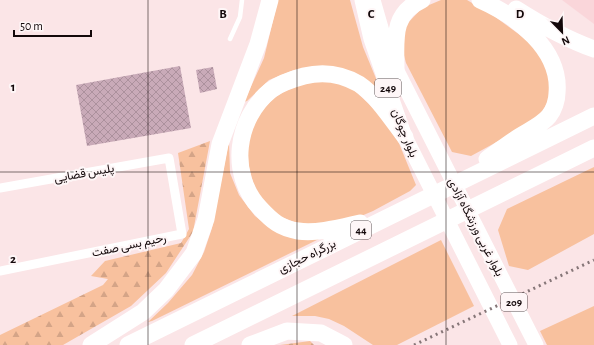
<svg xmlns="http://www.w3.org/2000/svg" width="594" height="345" font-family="'Alegreya Sans',Vazirmatn,sans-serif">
<defs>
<pattern id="forest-firs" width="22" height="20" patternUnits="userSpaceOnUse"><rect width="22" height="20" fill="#f8c19e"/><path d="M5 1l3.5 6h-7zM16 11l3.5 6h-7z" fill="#d4a487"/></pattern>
<pattern id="building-cross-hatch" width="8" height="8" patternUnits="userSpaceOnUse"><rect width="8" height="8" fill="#c9aab8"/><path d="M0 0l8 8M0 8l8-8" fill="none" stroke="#ac919d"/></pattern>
</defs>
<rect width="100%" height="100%" fill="#fbe5e7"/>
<path fill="#fad6da" d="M562,0H594V24Z"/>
<path fill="#f8c19e" d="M278,0H350L363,47L382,93H379L330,66L294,70L269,80L247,101L244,102L264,58Z
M441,0H467L494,16L532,44L549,66L555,90L537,120L471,156L452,152L406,63L401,44L406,25L422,8Z
M319,81H335L354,90L383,117L396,136L416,185L410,191L373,211L354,219L325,227L300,224L278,216L257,197L246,156L248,142L254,125L262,110L274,98L285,91L303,84Z
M229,141L230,173L239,195L255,216L273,230L321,238L152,321L148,322L168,303L192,275L204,252L212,228Z
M594,167V234L528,270L509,266L498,230L507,209Z
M441,240L474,306L397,345H373L344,326L329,319L315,316H292Z
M594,306V345H547L540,331Z"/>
<path fill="url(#forest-firs)" d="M210,141L193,232L166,273L131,306L63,345H0V335L103,285L108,279L91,276L105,261L181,243L189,229L178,153Z
M310,341L314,345H280Z"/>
<path fill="url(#building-cross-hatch)" d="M180,66L191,128L87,146L76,85Z
M213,67L217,89L200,93L196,70Z"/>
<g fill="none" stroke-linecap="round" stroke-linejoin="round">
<path stroke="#fff" stroke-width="4.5" d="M230,39L240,17L242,0"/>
<path stroke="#fff" stroke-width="9" d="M0,188L169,158L182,234L0,271"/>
<path stroke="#fff" stroke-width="15" d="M362,0L371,39L405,137L510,345
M373,0L386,45L396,69L536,345"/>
<path stroke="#fff" stroke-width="17" d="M480,0C516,16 561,49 557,93C557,100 554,110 549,116C541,126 525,132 514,140C505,146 496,153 487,159
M516,9C541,25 566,39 594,49
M396,69C396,40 391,14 422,0
M360,223C342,227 317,234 298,231C280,228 272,221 260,208C228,174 236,118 271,90C280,83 293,79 304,76C324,71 342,74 359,84C377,96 392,120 405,137
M91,345L143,312L166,290L194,253L206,219L220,144L258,44L270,0
M128,345L594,116
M193,345L594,148
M250,345L287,331L321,333L344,345"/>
<path stroke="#867678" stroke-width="3" stroke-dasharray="2 4" stroke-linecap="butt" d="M414,345L594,260"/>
</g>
<path fill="none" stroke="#13080a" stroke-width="1" stroke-opacity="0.55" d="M148,0V345M297,0V345M446,0V345M0,172H594"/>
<g text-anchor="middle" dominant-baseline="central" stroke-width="4" stroke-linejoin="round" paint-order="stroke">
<g fill="#fef6f7" stroke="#5a4f51" stroke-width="1">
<rect x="375" y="79" width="26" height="18" rx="3"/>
<rect x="351" y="221" width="20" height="18" rx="3"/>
<rect x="501" y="293" width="26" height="18" rx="3"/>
</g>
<g font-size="11" font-weight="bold" fill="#13080a">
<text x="388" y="88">249</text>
<text x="361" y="230">44</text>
<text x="514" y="302">209</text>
</g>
<g font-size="12" fill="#13080a" stroke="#fef6f7">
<text transform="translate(405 133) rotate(68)">بلوار چوگان</text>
<text transform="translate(84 173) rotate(-10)">پلیس قضایی</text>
<text transform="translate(476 227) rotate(63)">بلوار غربی ورزشگاه آزادی</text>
<text transform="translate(129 245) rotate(-12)">رحیم بسی صفت</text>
<text transform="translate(307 256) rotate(-26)">بزرگراه حجازی</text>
</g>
</g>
<g font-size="13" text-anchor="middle" font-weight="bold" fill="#13080a" stroke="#fef6f7" stroke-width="4" stroke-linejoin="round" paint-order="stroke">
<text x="223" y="18">B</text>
<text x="371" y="18">C</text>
<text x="520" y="18">D</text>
<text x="13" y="91">1</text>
<text x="13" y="263">2</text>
</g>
<g transform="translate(562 32) rotate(157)" stroke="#fef6f7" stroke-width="3" paint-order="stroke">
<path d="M0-3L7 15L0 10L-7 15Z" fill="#13080a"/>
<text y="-6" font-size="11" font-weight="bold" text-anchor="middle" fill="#13080a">N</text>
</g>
<path d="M14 30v6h77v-6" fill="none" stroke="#13080a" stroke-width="2"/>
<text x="20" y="30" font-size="12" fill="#13080a" stroke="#fef6f7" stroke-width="3" paint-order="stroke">50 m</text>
</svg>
